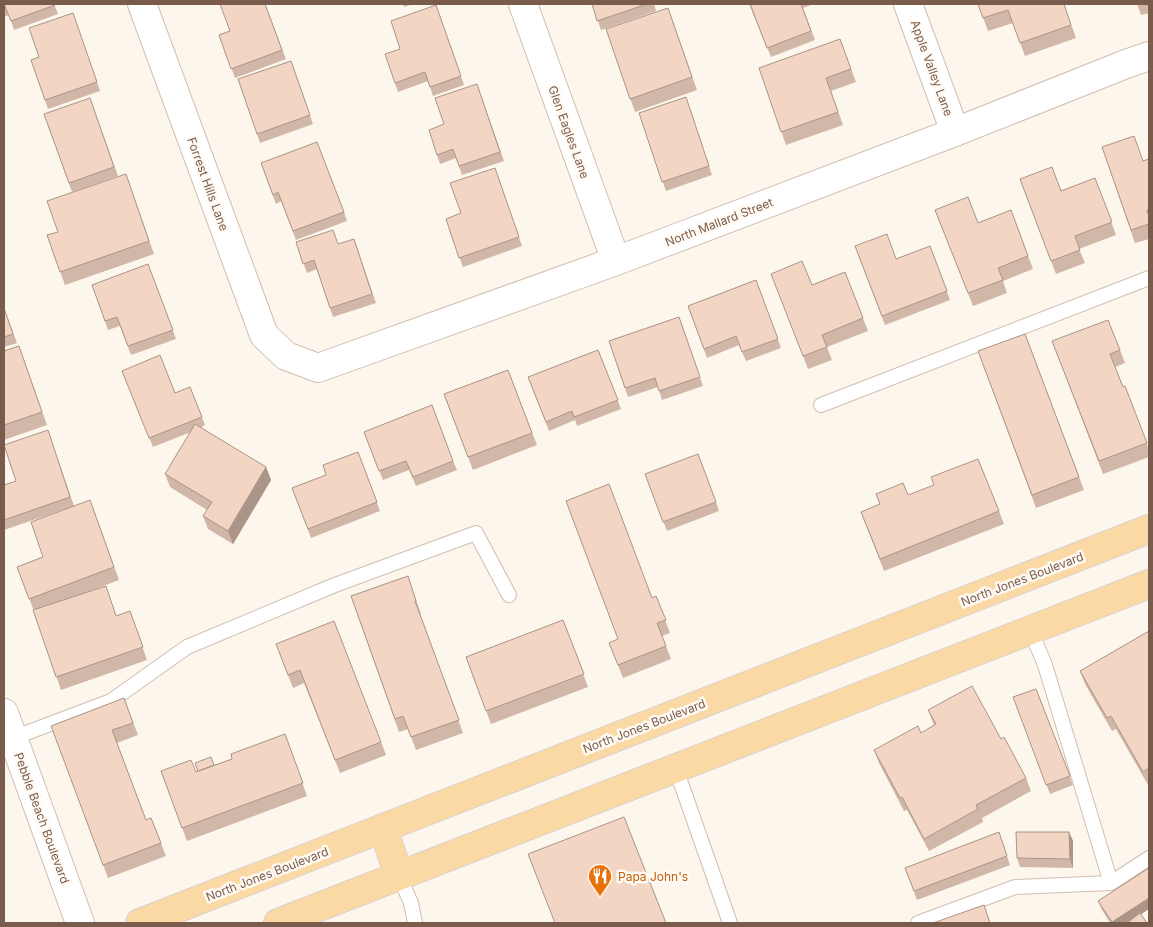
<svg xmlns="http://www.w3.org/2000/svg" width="1153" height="927" font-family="Inter,sans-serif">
<rect width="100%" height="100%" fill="#fdf6ec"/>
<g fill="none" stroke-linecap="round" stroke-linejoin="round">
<g stroke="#d1beb0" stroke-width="16">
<path id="service" d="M821,405L1149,278
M1031,631L1045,665L1111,883
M13,738L111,701L187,647L335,585L476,533L509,595
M676,769L730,923
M399,876L411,903L415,923
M918,923L1015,887L1111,883L1149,858"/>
</g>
<g stroke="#d1beb0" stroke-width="30">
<path id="minor" d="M142,4L264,335L286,356L318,368L616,261L955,132L1126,64L1149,56
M523,4L616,261
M908,4L955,132
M4,713L80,923"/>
</g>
<g stroke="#dad1cd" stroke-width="30">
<path id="primary" d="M383,828L399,876
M140,923L1149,529
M278,923L1149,584"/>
</g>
<use href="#service" stroke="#fff" stroke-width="14"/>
<use href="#minor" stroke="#fff" stroke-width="28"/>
<use href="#primary" stroke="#fbd9a5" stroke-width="28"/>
</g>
<path fill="#d1b7a8" d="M4,4H54L58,14L14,30L9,15L4,17Z
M265,4L286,59L235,78L219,35L230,31Z
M403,4H413L404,7Z
M592,4H654L656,11L601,30Z
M749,4H814L803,8L815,40L771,57Z
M978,4H1064L1076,38L1025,56L1013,23L988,31Z
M1137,4H1149V13L1141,15Z
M436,5L464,85L433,96L428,81L398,92L395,83L400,49Z
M668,8L697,90L635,112L606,29Z
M73,13L100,91L48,109L31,60L39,57Z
M840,39L856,82L831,91L843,125L786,145L759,68Z
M291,61L313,124L260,143L238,79Z
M477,84L504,161L462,175L456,158L440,164L437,155L444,124Z
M686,97L712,175L666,191L639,113Z
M90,98L118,176L72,192L44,114Z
M1102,147L1143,161L1149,159V239L1135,243Z
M261,163L344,212L347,221L296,240L281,201L276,204Z
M495,168L522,246L463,267L446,219L461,213Z
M126,174L154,254L65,285L47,235L58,232Z
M1095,178L1116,235L1079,249L1085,263L1056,274L1020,179L1061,191Z
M935,210L978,223L1011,210L1033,269L1003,281L1007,293L973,306Z
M354,239L376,303L333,317L317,269L307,273L296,242L338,244Z
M855,246L896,259L930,246L950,300L885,325Z
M148,264L176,339L131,355L120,326L108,330L92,285Z
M845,272L868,331L827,347L832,360L808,369L776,286L812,285Z
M756,280L781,348L746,361L739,345L707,358L688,306Z
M4,308L17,343L4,347Z
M679,317L703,386L662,400L658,387L628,397L609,341Z
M1025,334L1084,490L1036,508L978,351Z
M1052,341L1120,350L1125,363L1115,367L1123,387L1125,386L1149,450V457L1103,474Z
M19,346L47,425L4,440V351Z
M598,350L621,409L577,426L575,420L549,431L528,377Z
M508,370L537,445L473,470L444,394Z
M122,371L175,393L190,387L205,425L200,428L266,467L271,480L233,544L208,529L203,516L207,510L170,487L165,474L191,432L153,447Z
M48,430L74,506L4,530V485L16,481Z
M364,432L453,461L457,470L416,486L409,470L383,480Z
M358,452L380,511L311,538L292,488L326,475Z
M645,474L716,502L719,511L667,531Z
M876,494L908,495L999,511L1004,524L884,571L861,512L880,505Z
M90,500L119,580L74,597L110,599L116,616L130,611L147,660L61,690L34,611L17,567L43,557Z
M408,576L421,614H420L463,733L416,750L408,729L399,732L351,596Z
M656,596L670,633L662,636L671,659L623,678L609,643L618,639L652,598Z
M563,620L588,687L491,724L466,657Z
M1149,631V784L1148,785L1116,729L1112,731L1085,684L1080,671Z
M276,644L381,742L386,755L340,773L304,683L293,688Z
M1036,689L1073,785L1050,794L1013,697Z
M124,698L138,735L117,743L146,820L151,818L166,856L108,878L51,726Z
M928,710L1001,739L1026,778L1031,791L982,818L983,822L929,851L907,810L904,811L879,763L874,750L921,733L934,725Z
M285,734L307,796L187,841L161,771L196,772L198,771L195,763L214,765L232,759Z
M999,832L1010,865L917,900L905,868Z
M1069,832L1073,841V868L1020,867L1017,858Z
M1098,901L1141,914L1147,923H1110L1102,910Z"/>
<path fill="#aa9588" d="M266,467L271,480L233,544L228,531Z
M1069,832L1073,841V868L1070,859Z
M1149,898V909L1128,923H1112V922Z"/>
<path fill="#f3d5c3" stroke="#aa9588" d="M4,4H54L55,5L11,21L5,6L4,7Z
M220,4H265L282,50L231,69L219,35L230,31Z
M592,4H647L597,21Z
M750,4H801L811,31L767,48Z
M978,4H1064L1071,25L1020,43L1008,10L983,18Z
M436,5L461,76L430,87L425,72L395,83L385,54L400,49L391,21Z
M668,8L692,77L630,99L606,29Z
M73,13L97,82L45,100L31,60L39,57L29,28Z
M840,39L851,69L826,78L838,112L781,132L759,68Z
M291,61L310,115L257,134L238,79Z
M477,84L500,152L459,166L453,149L437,155L429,130L444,124L435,98Z
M686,97L709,166L662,182L639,113Z
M90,98L114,167L69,183L44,114Z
M1134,136L1143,161L1149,159V209L1147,210L1149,217V224L1131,230L1102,147Z
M317,142L344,212L293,231L278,192L273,195L261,163Z
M1052,167L1061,191L1095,178L1112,222L1075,236L1080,250L1051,261L1020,179Z
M495,168L519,237L459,258L446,219L461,213L450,183Z
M126,174L149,241L60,272L47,235L58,232L47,201Z
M968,197L978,223L1011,210L1028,256L998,268L1003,280L968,293L935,210Z
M333,230L338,244L354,239L372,294L330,308L314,260L303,264L296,242Z
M887,234L896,259L930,246L947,291L882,316L855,246Z
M802,261L812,285L845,272L863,318L822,335L827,347L803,356L771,274Z
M148,264L173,330L128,346L117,317L105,321L92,285Z
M756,280L778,339L742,352L736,336L704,349L688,306Z
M4,308L13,334L4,337Z
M679,317L700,377L659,391L655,378L625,388L609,341Z
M1108,320L1120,350L1110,354L1123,387L1125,386L1147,443L1099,461L1052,341Z
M1025,334L1079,477L1032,495L978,351Z
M19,346L42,412L4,425V351Z
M598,350L618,400L574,417L572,411L546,422L528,377Z
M160,355L175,393L190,387L202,417L149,438L122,371Z
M508,370L532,433L468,457L444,394Z
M432,405L453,461L413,477L406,461L379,471L364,432Z
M195,424L266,467L228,531L203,516L212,502L165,474Z
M48,430L70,497L4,520V485L16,481L4,445Z
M358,452L377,502L308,529L292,488L326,475L323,465Z
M698,454L716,502L663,522L645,474Z
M978,459L999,511L880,559L861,512L880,504L876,494L903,483L908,495L934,485L931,477Z
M609,484L652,598L656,596L666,620L657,623L666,646L618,665L609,643L618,639L566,501Z
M90,500L114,567L29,599L17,567L43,557L31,522Z
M408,576L416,601H415L459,720L411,737L403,716L395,719L351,596Z
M106,586L116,616L130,611L143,647L56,677L33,610Z
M563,620L584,674L486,711L466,657Z
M334,621L381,742L335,760L300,670L288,675L276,644Z
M1149,631V768L1143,772L1111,716L1107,718L1080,671Z
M972,686L1001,739L1004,737L1026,778L976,805L978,809L924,839L902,797L900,798L874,750L918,726L921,733L936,724L928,710Z
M1036,689L1070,776L1046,785L1013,697Z
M124,698L133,723L112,730L146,820L151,818L161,843L103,865L51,726Z
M285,734L303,783L182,828L161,771L191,760L196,772L232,759L231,754Z
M211,757L214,765L198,771L195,763Z
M624,817L666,923H555L528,854Z
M999,832L1007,856L914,891L905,868Z
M1016,832H1069L1070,859L1017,858Z
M1149,868V898L1112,922L1098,901Z
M984,905L990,923H933Z
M1140,913L1147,923H1127Z"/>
<defs>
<g id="restaurant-pin" transform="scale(1.25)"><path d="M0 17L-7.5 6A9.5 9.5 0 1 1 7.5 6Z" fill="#e8710a" stroke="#fffaf3"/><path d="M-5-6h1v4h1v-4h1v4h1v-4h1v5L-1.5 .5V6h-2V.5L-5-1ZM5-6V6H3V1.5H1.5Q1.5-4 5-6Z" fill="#fff"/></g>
</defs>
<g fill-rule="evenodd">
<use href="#restaurant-pin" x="600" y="876"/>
</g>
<g text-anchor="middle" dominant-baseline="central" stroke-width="5" stroke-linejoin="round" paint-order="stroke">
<g font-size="12" fill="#7a5c4d" stroke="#fffaf3">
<text transform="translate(932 68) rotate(70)">Apple Valley Lane</text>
<text transform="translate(569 132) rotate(70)">Glen Eagles Lane</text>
<text transform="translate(208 184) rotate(70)">Forrest Hills Lane</text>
<text transform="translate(719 222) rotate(-21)">North Mallard Street</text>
<text transform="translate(1022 579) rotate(-21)">North Jones Boulevard</text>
<text transform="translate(644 726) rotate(-21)">North Jones Boulevard</text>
<text transform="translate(42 818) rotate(70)">Pebble Beach Boulevard</text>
<text transform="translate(267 874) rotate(-21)">North Jones Boulevard</text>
</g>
<g font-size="12" fill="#c56008" stroke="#fffaf3" text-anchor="start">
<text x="618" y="876">Papa John's</text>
</g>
</g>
<rect width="1153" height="927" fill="none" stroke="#7a5c4d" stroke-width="10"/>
</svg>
